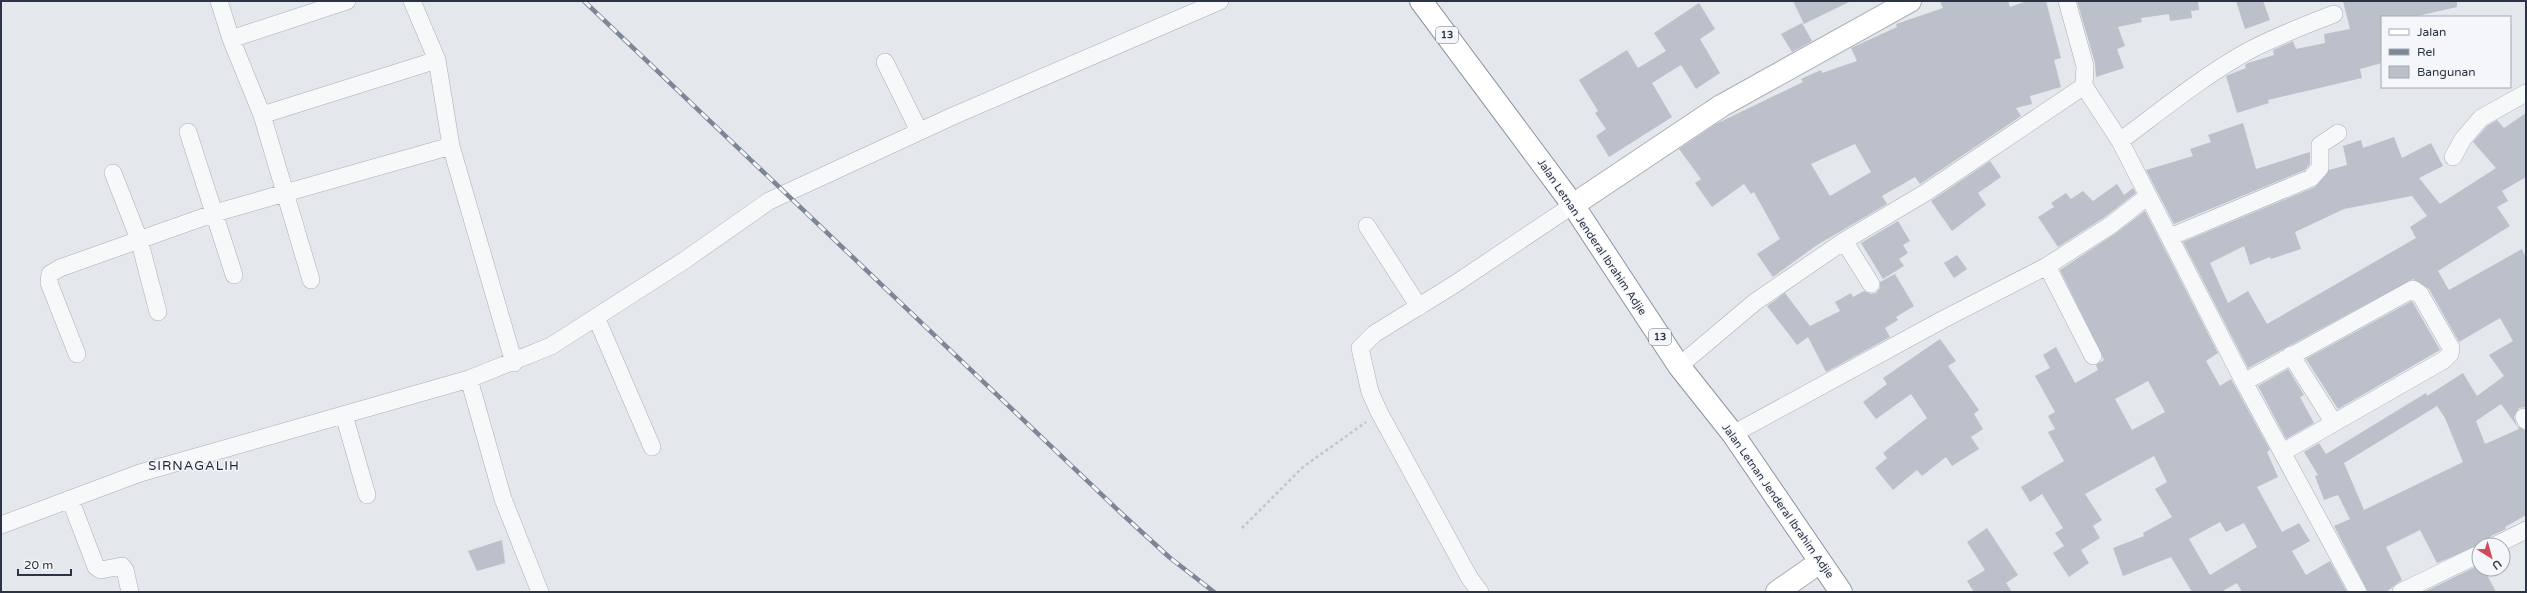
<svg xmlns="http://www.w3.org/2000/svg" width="2527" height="593" font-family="'Varela Round',sans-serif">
<rect width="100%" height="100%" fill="#e4e7ec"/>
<path fill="#bbc0ca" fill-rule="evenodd" d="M1793,1H1851L1804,24Z
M1940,1H2008L2010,7L2027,1H2046L2061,58L2054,60L2061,87L2030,96L2032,104L2016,108L2021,116L1920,184L1915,177L1882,196L1887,204L1817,245L1773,277L1757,254L1780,239L1754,192L1751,194L1744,184L1712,207L1695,183L1701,179L1679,149L1716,124L1803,82L1801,79L1821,70L1822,73L1857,61L1851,48L1897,27L1896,24L1943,8ZM1855,144L1871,172L1830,196L1811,164Z
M2077,1H2198L2199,10L2191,11L2192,18L2170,21L2169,14L2141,18L2142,22L2118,27L2125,46L2117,49L2124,68L2096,77L2095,63Z
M2236,1H2263L2270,20L2245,29Z
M2343,1H2457V7L2413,17H2382V63L2360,69L2362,78L2268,100L2269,103L2237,113L2226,76L2246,68L2245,65L2248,63L2274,55L2273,50L2293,41L2296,49L2325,43L2324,34L2350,29Z
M1699,3L1715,29L1700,39L1720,73L1696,89L1681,65L1652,83L1672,117L1609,157L1596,136L1606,129L1595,113L1598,111L1579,80L1627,50L1638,68L1666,51L1654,33Z
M1802,23L1812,41L1792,52L1781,34Z
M2526,113V177L2502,191L2508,201L2497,207L2510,226L2438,271L2449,290L2522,249L2526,258V407L2519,408L2514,417L2517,426L2526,431V515L2505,527L2506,529L2491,536L2487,542L2437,563L2420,530L2386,547L2402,580L2386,592H2368L2334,526L2350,519L2338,495L2324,500L2315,476L2318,475L2304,452L2319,443L2326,454L2426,393L2427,396L2463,373L2477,396L2504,376L2489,355L2513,341L2500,318L2459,342L2429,289L2413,279L2248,368L2183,242L2315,187L2329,170L2347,165L2343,146L2361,140L2363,148L2394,137L2402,158L2431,143L2443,166L2419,178L2440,204L2496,168L2473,142L2487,126L2497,120L2504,128ZM2412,196L2427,216L2410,227L2416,238L2267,324L2248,291L2228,303L2210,263L2244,246L2250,265L2270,257L2271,259L2301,249L2295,232L2344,209ZM2501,404L2519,429L2485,444L2476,421ZM2437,406L2445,418L2463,462L2364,510L2344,463Z
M2243,123L2256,169L2310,152V164L2305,170L2174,224L2146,170L2193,156L2190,149L2211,142L2208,135Z
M1990,161L2001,177L1978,193L1986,205L1952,231L1931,201Z
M2117,184L2124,195L2133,188L2136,193L2105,217L2058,247L2038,217L2054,207L2051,203L2066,193L2071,199L2083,191L2093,201Z
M2145,211L2218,353L2206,361L2220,386L2231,379L2270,450L2267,452L2278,477L2257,487L2282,532L2299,523L2310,541L2292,551L2306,575L2330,561L2347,592H2242L2237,583L2221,592H2192L2171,557L2123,576L2113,548L2144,536L2143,533L2172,517L2155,489L2167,482L2154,456L2085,494L2102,520L2093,526L2100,538L2081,550L2089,563L2069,577L2053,553L2064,546L2055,533L2063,528L2042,494L2030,502L2021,487L2064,461L2048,432L2055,429L2048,416L2055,412L2035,376L2050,368L2043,355L2056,347L2075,383L2098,370L2096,365L2104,360L2060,270L2116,233ZM2148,381L2165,412L2132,430L2115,399ZM2220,522L2226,532L2244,523L2257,547L2210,575L2189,539Z
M1898,221L1910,241L1903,245L1908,253L1899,259L1904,266L1883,279L1861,243Z
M1957,255L1967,269L1954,278L1944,263Z
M1895,274L1914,306L1896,317L1898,320L1885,328L1890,337L1826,372L1808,337L1797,345L1767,306L1785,293L1810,326L1840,311L1835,302L1851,293L1853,297L1864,291L1871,294L1876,293L1880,288V282Z
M2412,301L2440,350L2338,409L2306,359Z
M1940,339L1956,361L1948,366L1979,410L1974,414L1983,429L1971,437L1979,449L1952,466L1946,457L1922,476L1917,470L1893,490L1875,468L1887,458L1883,453L1927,418L1911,394L1876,419L1863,402L1887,384L1883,378Z
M2288,369L2304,395L2300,397L2314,423L2286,439L2258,386Z
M1987,528L2018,575L2006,583L2012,592H1974L1967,581L1985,570L1967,542Z
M502,540L505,563L477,571L468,551Z
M2479,565V569H2484L2496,592H2424Z"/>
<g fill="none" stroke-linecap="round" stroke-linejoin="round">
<g stroke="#a9aeb7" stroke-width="18">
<path id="street" d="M219,1L231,39L262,115L311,280
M412,1L437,60L451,146L514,363
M2067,1L2085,66L2084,86L2120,141L2244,382L2358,592
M231,39L347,1
M885,62L919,131
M262,115L437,60
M188,132L234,275
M2120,141C2162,110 2203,76 2250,50C2277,36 2305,25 2334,14
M2453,157L2463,139L2481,118L2526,93
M113,173L139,239L158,312
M1367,226L1419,307
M2170,237L2311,178L2320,168V145L2338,133
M1844,241L1871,284
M2047,266L2093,356
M596,317L652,447
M77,354L49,283L50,274L60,268L215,213L451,146
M2291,355L2334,423
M1679,366L1755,302L1844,241L1925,193L2084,86
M469,379L503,499L540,592
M2244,382L2413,289L2420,294L2451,348L2450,354L2444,360L2283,452
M344,415L367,495
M2524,417L2526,421
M1733,434L1942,320L2047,266L2111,225L2148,196
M70,499L96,567L101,570L122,566L125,570L130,592
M1,525L140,473L469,379L551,346L685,260L769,201L953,116L1220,1
M2496,545L2526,530
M1480,592L1469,577L1379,412L1370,392L1360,348L1374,334L1455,284L1573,205
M2401,592L2479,554"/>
</g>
<g stroke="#a9aeb7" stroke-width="24">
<path id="secondary" d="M1573,205L1721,106L1910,1
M1777,592L1820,562"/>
</g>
<g stroke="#8b94a3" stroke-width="24">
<path id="highway" d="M1421,1L1573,205L1679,366L1733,434L1841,592"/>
</g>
<path stroke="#c2c5cb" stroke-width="2.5" stroke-dasharray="3 3" stroke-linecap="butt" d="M1242,528L1303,467L1366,422"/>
<use href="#street" stroke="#f7f8fa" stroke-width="17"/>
<use href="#secondary" stroke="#fff" stroke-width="22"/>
<use href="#highway" stroke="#fff" stroke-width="22"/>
<g stroke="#7d8696" stroke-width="4.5">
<path id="rail" d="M584,1L1121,513L1169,557L1214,592"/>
</g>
<use href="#rail" stroke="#f4f6f9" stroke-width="3" stroke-dasharray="9" stroke-linecap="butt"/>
</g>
<g text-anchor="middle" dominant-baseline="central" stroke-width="3" stroke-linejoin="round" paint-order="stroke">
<g fill="#f4f6f9" stroke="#676e7b" stroke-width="1">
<rect x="1436" y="27" width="22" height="16" rx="3"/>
<rect x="1649" y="329" width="22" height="16" rx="3"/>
</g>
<g font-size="10" font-weight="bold" fill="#2b3445">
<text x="1447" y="35">13</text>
<text x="1660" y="337">13</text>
</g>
<g font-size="11" fill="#2b3445" stroke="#f4f6f9">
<text transform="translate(1592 237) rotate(56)">Jalan Letnan Jenderal Ibrahim Adjie</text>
<text transform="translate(1778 501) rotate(55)">Jalan Letnan Jenderal Ibrahim Adjie</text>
</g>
<g font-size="13" letter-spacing="1" fill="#1d2536" stroke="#f4f6f9">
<text x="194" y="466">SIRNAGALIH</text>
</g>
</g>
<rect width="2527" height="593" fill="none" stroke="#2b3445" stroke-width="4"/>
<rect x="2381" y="16" width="130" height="72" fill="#f4f6f9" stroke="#a4a8b1"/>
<rect x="2389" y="29" width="20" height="6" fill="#ffffff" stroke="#a4a8b1"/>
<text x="2417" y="36" font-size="12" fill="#2b3445">Jalan</text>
<rect x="2389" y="49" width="20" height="6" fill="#7d8696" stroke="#a4a8b1"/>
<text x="2417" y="56" font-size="12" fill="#2b3445">Rel</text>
<rect x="2389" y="66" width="20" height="12" fill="#bbc0ca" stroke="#a4a8b1"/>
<text x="2417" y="76" font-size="12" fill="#2b3445">Bangunan</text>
<g transform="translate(2491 557) rotate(143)"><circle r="19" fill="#f4f6f9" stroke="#a4a8b1"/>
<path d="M0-3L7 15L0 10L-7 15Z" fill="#d1495b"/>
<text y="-6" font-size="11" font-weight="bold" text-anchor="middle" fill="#2b3445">U</text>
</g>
<path d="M18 569v6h53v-6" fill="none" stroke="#2b3445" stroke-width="2"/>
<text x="24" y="569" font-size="12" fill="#2b3445" stroke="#f4f6f9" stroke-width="3" paint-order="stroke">20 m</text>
</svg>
